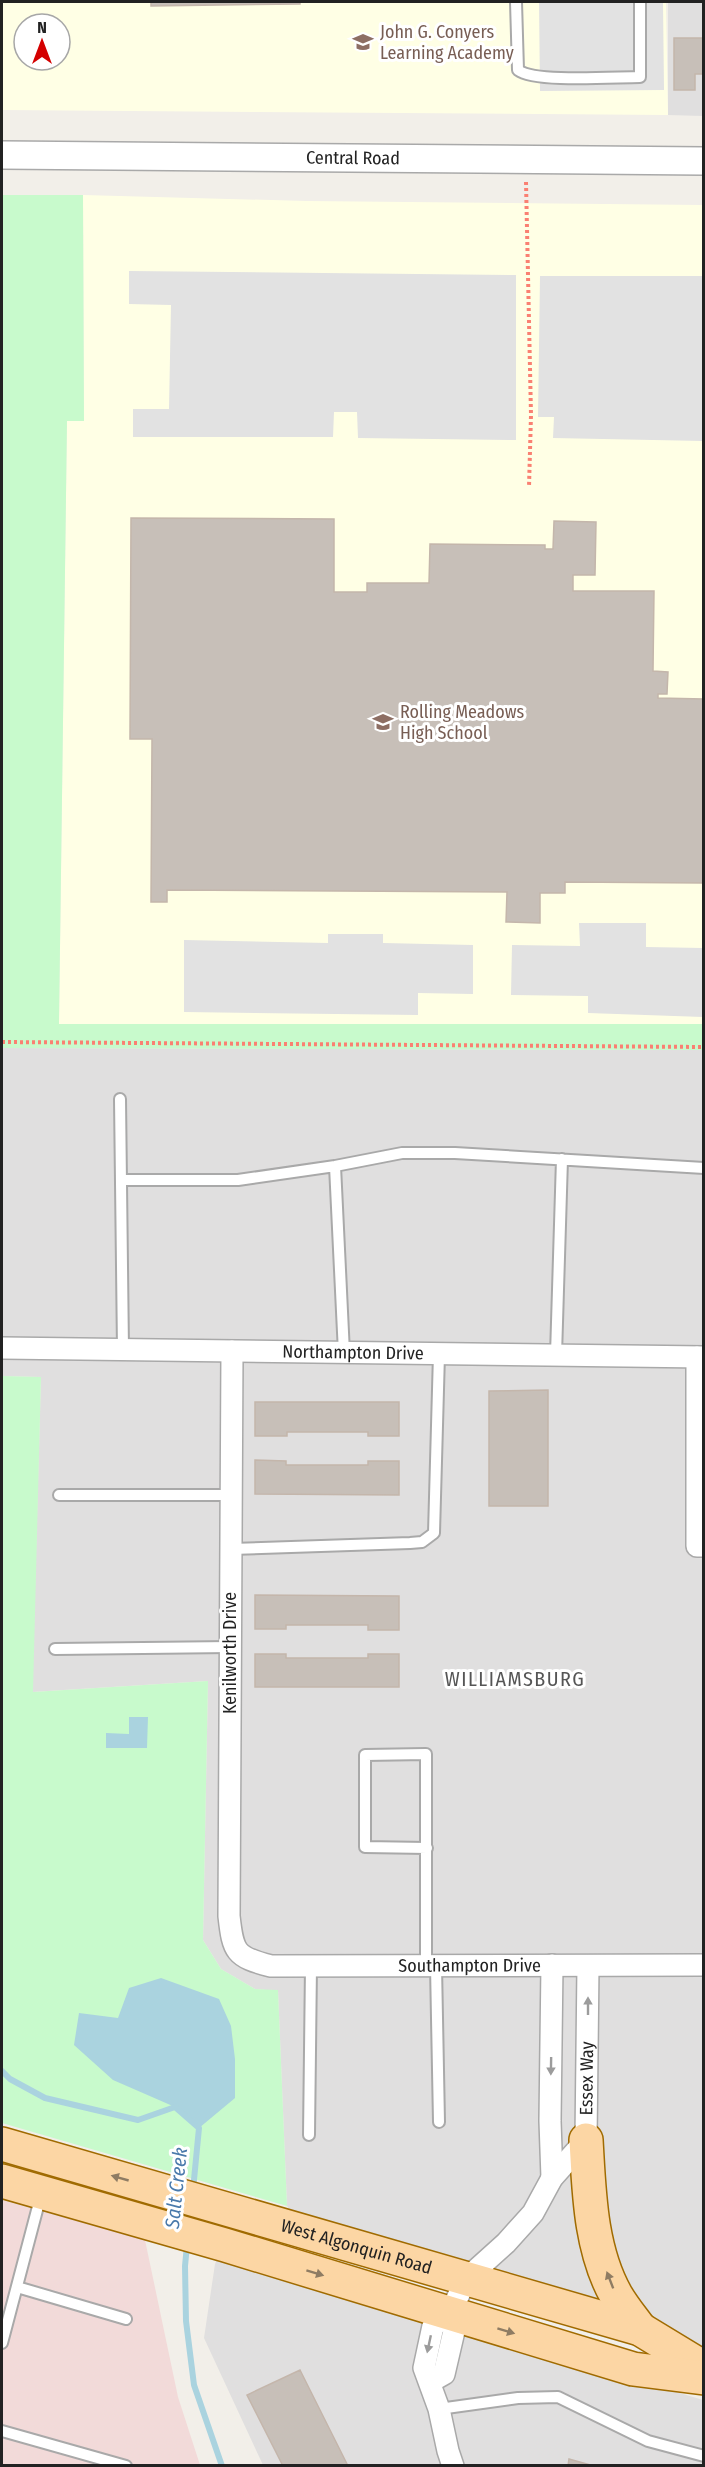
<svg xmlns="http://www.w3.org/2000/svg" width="705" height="2467" font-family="'Fira Sans Condensed',sans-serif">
<rect width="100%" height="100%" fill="#f2efe9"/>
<path fill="#e0dfdf" d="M668,2H703V116L668,115Z
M2,1048L703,1050V2368L640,2329L304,2231L287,2206L278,1991L255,1989L221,1969L203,1940L208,1681L32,1692L41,1377L2,1376Z
M219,2254L703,2400V2465H263L204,2338L215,2264Z"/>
<path fill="#f2dad9" d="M2,2200L145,2240L178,2397L200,2465H2Z"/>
<path fill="#ffffe5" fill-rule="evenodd" d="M2,2H666L668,115L2,110ZM24,24H60V60H24Z
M83,195L307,201L703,205V1024L59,1025L67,421L84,420Z"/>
<path fill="#c8facc" d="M2,195H83L84,421H67L59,1024H703V1050L2,1048Z
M2,1376L41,1377L33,1692L208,1681L203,1940L221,1969L255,1989L278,1990L287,2206L2,2123Z"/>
<path fill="#e2e2e2" d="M539,2H663L664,90L540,91Z
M129,271L516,275V440L358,438L357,412H334L333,437H133V409H169L171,305L129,304Z
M540,276H703V441L553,438L554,417H538Z
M579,923H646V947L703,948V1017L588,1013V996L511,995L512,945L580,946Z
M328,934H383V943L473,945V994L418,993V1015L184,1012V940L328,943Z"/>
<path fill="#aad3df" d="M129,1717H148L147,1748H106V1733L129,1734Z
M161,1978L219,1999L231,2026L235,2059V2098L199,2128L175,2107L113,2080L74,2045L79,2013L118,2018L129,1988Z"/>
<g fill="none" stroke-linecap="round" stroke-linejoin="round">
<path stroke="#aad3df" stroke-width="6" d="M2,2071L10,2079L45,2098L138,2120L175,2107L199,2128L193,2190
M187,2245L185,2266L186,2321L194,2385L222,2466"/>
</g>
<path fill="#c7bfb8" stroke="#c4b6ab" stroke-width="1.5" d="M151,2H300V4L151,6Z
M674,38H704V74H695V90H674Z
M131,518L334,519V592H367V583H429L430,544L545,545V549H553L554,521L596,522L595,575H573V591H654L653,671L668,672L667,694H658V698L704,699V883L565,882V893H540V923L506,922L507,892L167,890V902H151L152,739H130Z
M548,1390V1506H489V1391Z
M255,1402H399V1436H368V1432H287V1436H255Z
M255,1460L286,1461V1465H368V1461H399V1495L255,1494Z
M255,1595L399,1596V1630H368V1625H286V1629H255Z
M255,1654H286V1658H368V1654H399V1687H255Z
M300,2370L348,2466H283L247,2395Z
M569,2459L594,2466H568Z"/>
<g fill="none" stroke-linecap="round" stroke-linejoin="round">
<g stroke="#a9a9a9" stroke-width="14">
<path id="service" d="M516,2L518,70C535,83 614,77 640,77V2
M120,1099L123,1350
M335,1166L344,1353
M121,1180H238L335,1166L402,1153H455L704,1168
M556,1355L562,1159
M59,1495H231
M231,1549L410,1543L422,1542L434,1533L439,1354
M55,1649L231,1647
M426,1966V1754L365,1755V1847L427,1848
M436,1966L439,2122
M309,2135L311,1966
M17,2287L126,2319
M2,2343L41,2195
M439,2409L518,2398L558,2397L648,2441L704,2456
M2,2431L126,2466"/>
</g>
<g stroke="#a9a9a9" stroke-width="24">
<g id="minor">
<path id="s1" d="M2,1348L704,1357"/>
<path id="s2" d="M232,1351L229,1916C233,1952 235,1957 271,1966L704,1965"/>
<path d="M697,1357V1546H704"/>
<path d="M552,2178L550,2121L552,1965"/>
<path id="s3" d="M450,2314L466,2279L506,2243L533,2213L552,2178L586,2140L588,1966"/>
<path d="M450,2314L433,2326L424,2368L439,2409L448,2451L453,2466"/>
<path d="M430,2382L444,2374L454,2331L450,2314"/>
</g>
</g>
<g stroke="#a9a9a9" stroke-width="30">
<g id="tertiary">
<path id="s4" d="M2,155L704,161"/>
</g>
</g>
<g stroke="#a06b00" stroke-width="36">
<g id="primary">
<path d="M586,2140C589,2191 590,2249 616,2295C623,2307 632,2318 640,2329"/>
<path id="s5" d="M2,2144L640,2329L704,2368"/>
<path d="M2,2181L225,2245L633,2369L704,2378"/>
</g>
</g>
<path stroke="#fa8072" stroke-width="4" stroke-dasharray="3 3" stroke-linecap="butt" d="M526,182L531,415L529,487
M2,1042L704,1047"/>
<use href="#service" stroke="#fff" stroke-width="10"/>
<use href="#minor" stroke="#fff" stroke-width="21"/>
<use href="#tertiary" stroke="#fff" stroke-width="27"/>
<use href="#primary" stroke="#fcd6a4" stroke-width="33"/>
</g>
<defs><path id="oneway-solid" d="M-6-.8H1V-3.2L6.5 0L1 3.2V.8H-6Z" transform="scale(1.5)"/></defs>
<g fill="#9c9c9c">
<use href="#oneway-solid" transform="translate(588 2006) rotate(-90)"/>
<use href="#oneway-solid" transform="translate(551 2066) rotate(91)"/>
<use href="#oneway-solid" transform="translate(429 2344) rotate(102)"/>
</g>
<g fill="#8f7c63">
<use href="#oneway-solid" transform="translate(120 2178) rotate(-164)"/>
<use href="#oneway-solid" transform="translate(315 2273) rotate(17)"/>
<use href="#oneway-solid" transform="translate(610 2280) rotate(-111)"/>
<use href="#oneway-solid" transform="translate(506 2331) rotate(17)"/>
</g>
<defs>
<g id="school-bare" transform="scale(1.62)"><path d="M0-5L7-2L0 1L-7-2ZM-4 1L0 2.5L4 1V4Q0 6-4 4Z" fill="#8d6e63" stroke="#fff" stroke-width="2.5" paint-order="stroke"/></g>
</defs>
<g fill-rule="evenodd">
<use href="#school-bare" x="363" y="42"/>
<use href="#school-bare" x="383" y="722"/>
</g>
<g text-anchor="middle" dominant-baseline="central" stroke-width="6" stroke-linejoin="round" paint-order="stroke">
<g font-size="18" fill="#785e54" stroke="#fff" text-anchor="start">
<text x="380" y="32">John G. Conyers<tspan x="380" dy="21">Learning Academy</tspan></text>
<text x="400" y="712">Rolling Meadows<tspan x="400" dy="21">High School</tspan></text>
</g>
<g font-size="18" fill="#222" stroke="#fff">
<text stroke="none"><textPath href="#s4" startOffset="351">Central Road</textPath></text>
<text stroke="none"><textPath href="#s1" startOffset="351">Northampton Drive</textPath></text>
<text transform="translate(230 1653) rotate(-90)">Kenilworth Drive</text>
<text stroke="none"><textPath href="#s2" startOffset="837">Southampton Drive</textPath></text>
<text stroke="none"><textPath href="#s3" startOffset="285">Essex Way</textPath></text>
<text stroke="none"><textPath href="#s5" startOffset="369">West Algonquin Road</textPath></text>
</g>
<g font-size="20" letter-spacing="1.5" fill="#555" stroke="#fff">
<text x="515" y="1679">WILLIAMSBURG</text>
</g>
<g font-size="20" font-style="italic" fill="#4a7aab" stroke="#fff">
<text transform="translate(176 2188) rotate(-84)">Salt Creek</text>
</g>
</g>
<rect width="705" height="2467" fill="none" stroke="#222222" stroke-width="6"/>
<g transform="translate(42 42)"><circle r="28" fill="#ffffff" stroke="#a7a7a7" stroke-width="1.5"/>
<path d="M0-4.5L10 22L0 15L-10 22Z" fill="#d40000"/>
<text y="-9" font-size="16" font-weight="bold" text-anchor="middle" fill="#222222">N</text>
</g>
</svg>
